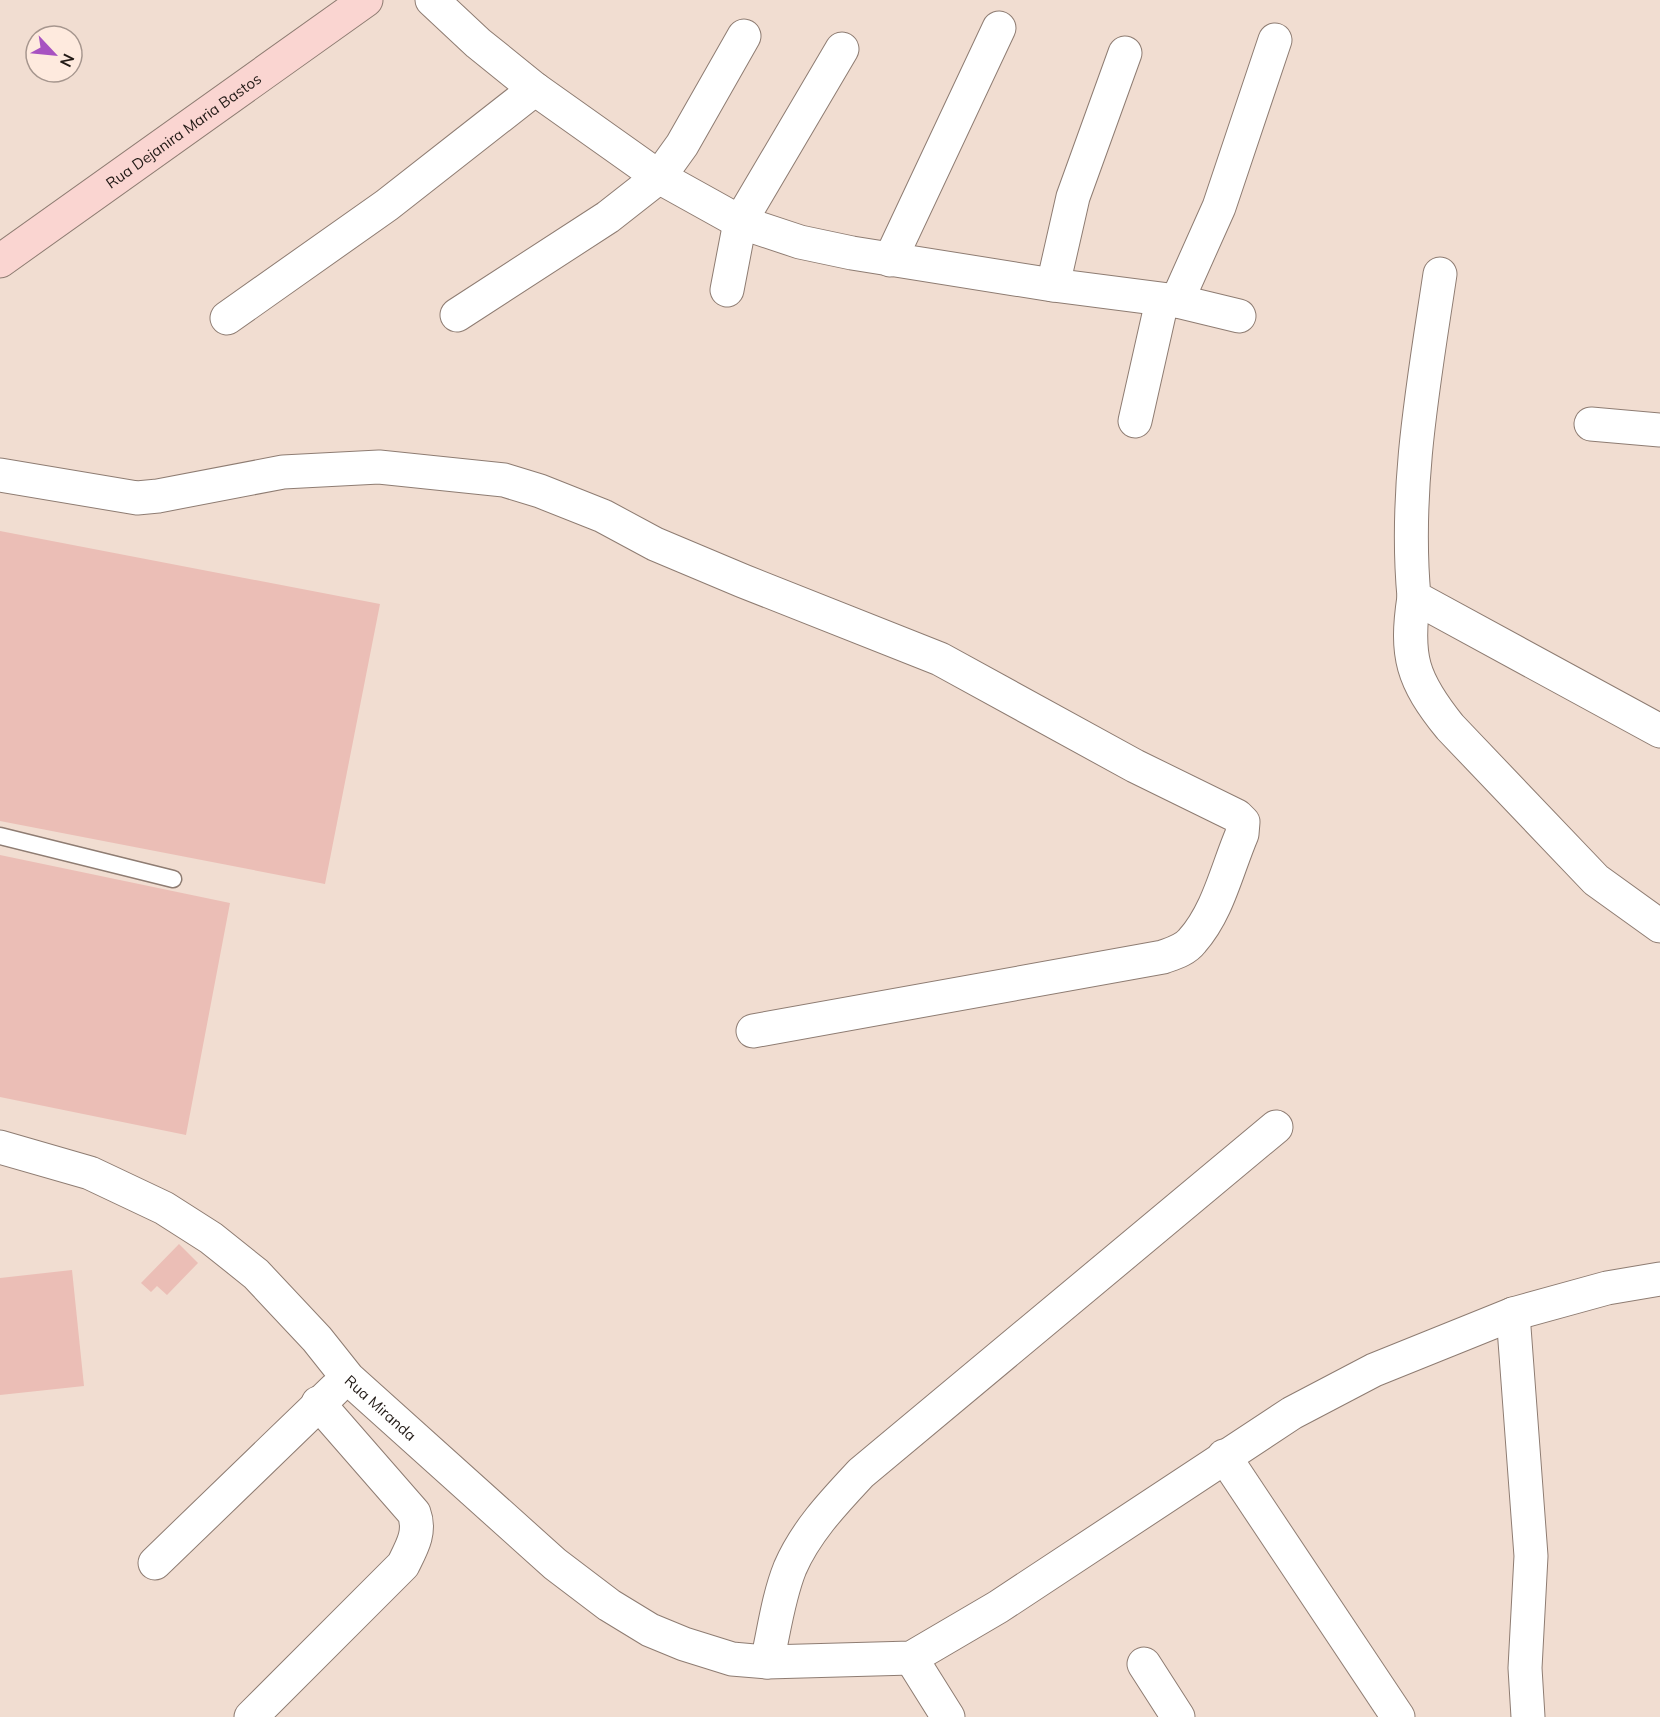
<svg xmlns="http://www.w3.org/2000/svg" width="1660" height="1717" font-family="Mulish,sans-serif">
<rect width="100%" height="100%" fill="#f1ddd1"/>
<path fill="#ebbeb6" d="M0,531L380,604L325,884L0,821Z
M0,855L230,903L186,1135L0,1097Z
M179,1244L198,1263L167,1295L157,1286L151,1292L141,1283Z
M72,1270L84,1386L0,1395V1278Z"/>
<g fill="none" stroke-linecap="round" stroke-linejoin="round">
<g stroke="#8e7c72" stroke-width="19">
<path id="lane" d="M0,836L173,879"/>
</g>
<g stroke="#8e7c72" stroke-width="35">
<g id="street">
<path d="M432,0L478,43L535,89L659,177L740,222L800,242L852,253L1053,285L1177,301L1239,316"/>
<path d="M890,260L999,28"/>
<path d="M1440,274C1424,381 1404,488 1414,597L1660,731"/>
<path d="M1053,285L1073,197L1125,53"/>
<path d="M727,290L740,222L842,49"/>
<path d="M1177,301L1219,207L1275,40"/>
<path d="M457,315L608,217L659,177L682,145L744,36"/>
<path d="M227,318L387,205L535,89"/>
<path d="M1135,421L1162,301"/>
<path d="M1591,424L1660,430"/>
<path d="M0,475L137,498L158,496L283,472L379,467L504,480L540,491L603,516L655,544L743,581L940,659L1135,766L1237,816L1243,822L1242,834C1227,869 1218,912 1192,941C1185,950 1174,953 1163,957L753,1031"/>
<path d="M1414,597C1405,656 1412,680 1450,727L1596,880L1660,926"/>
<path id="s1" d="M0,1147L90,1173L164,1208L211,1238L256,1274L317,1339L348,1378L555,1564L609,1605L650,1630L684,1644L732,1659L767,1662L911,1658L998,1607L1292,1413L1374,1370L1513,1314L1607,1288L1660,1279"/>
<path d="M1513,1314L1531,1556L1525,1668L1528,1717"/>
<path d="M1224,1456L1398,1717"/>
<path d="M155,1563L335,1389"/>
<path d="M911,1658L948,1717"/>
<path d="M767,1662C774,1631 778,1598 790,1568C806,1531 834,1502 861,1473L1276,1127"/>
<path d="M1144,1664L1178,1717"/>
<path d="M251,1717L403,1565C412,1547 421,1532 414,1513L318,1403"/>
</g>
</g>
<g stroke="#8e7c72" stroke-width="35">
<g id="secondary">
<path id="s2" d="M0,261L366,0"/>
</g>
</g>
<use href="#lane" stroke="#fff" stroke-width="16"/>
<use href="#street" stroke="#fff" stroke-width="33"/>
<use href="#secondary" stroke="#fad5d1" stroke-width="33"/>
</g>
<g text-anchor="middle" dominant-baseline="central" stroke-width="4.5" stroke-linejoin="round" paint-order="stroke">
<g font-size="15" fill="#211915" stroke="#feeade">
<text stroke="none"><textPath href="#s2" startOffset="225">Rua Dejanira Maria Bastos</textPath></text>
<text stroke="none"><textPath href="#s1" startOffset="472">Rua Miranda</textPath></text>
</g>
</g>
<g transform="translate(54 54) rotate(116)"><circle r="28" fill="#feeade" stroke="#a6968e" stroke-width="1.5"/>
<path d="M0-4.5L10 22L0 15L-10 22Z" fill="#a752c1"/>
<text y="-9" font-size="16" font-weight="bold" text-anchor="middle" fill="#211915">N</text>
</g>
</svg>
